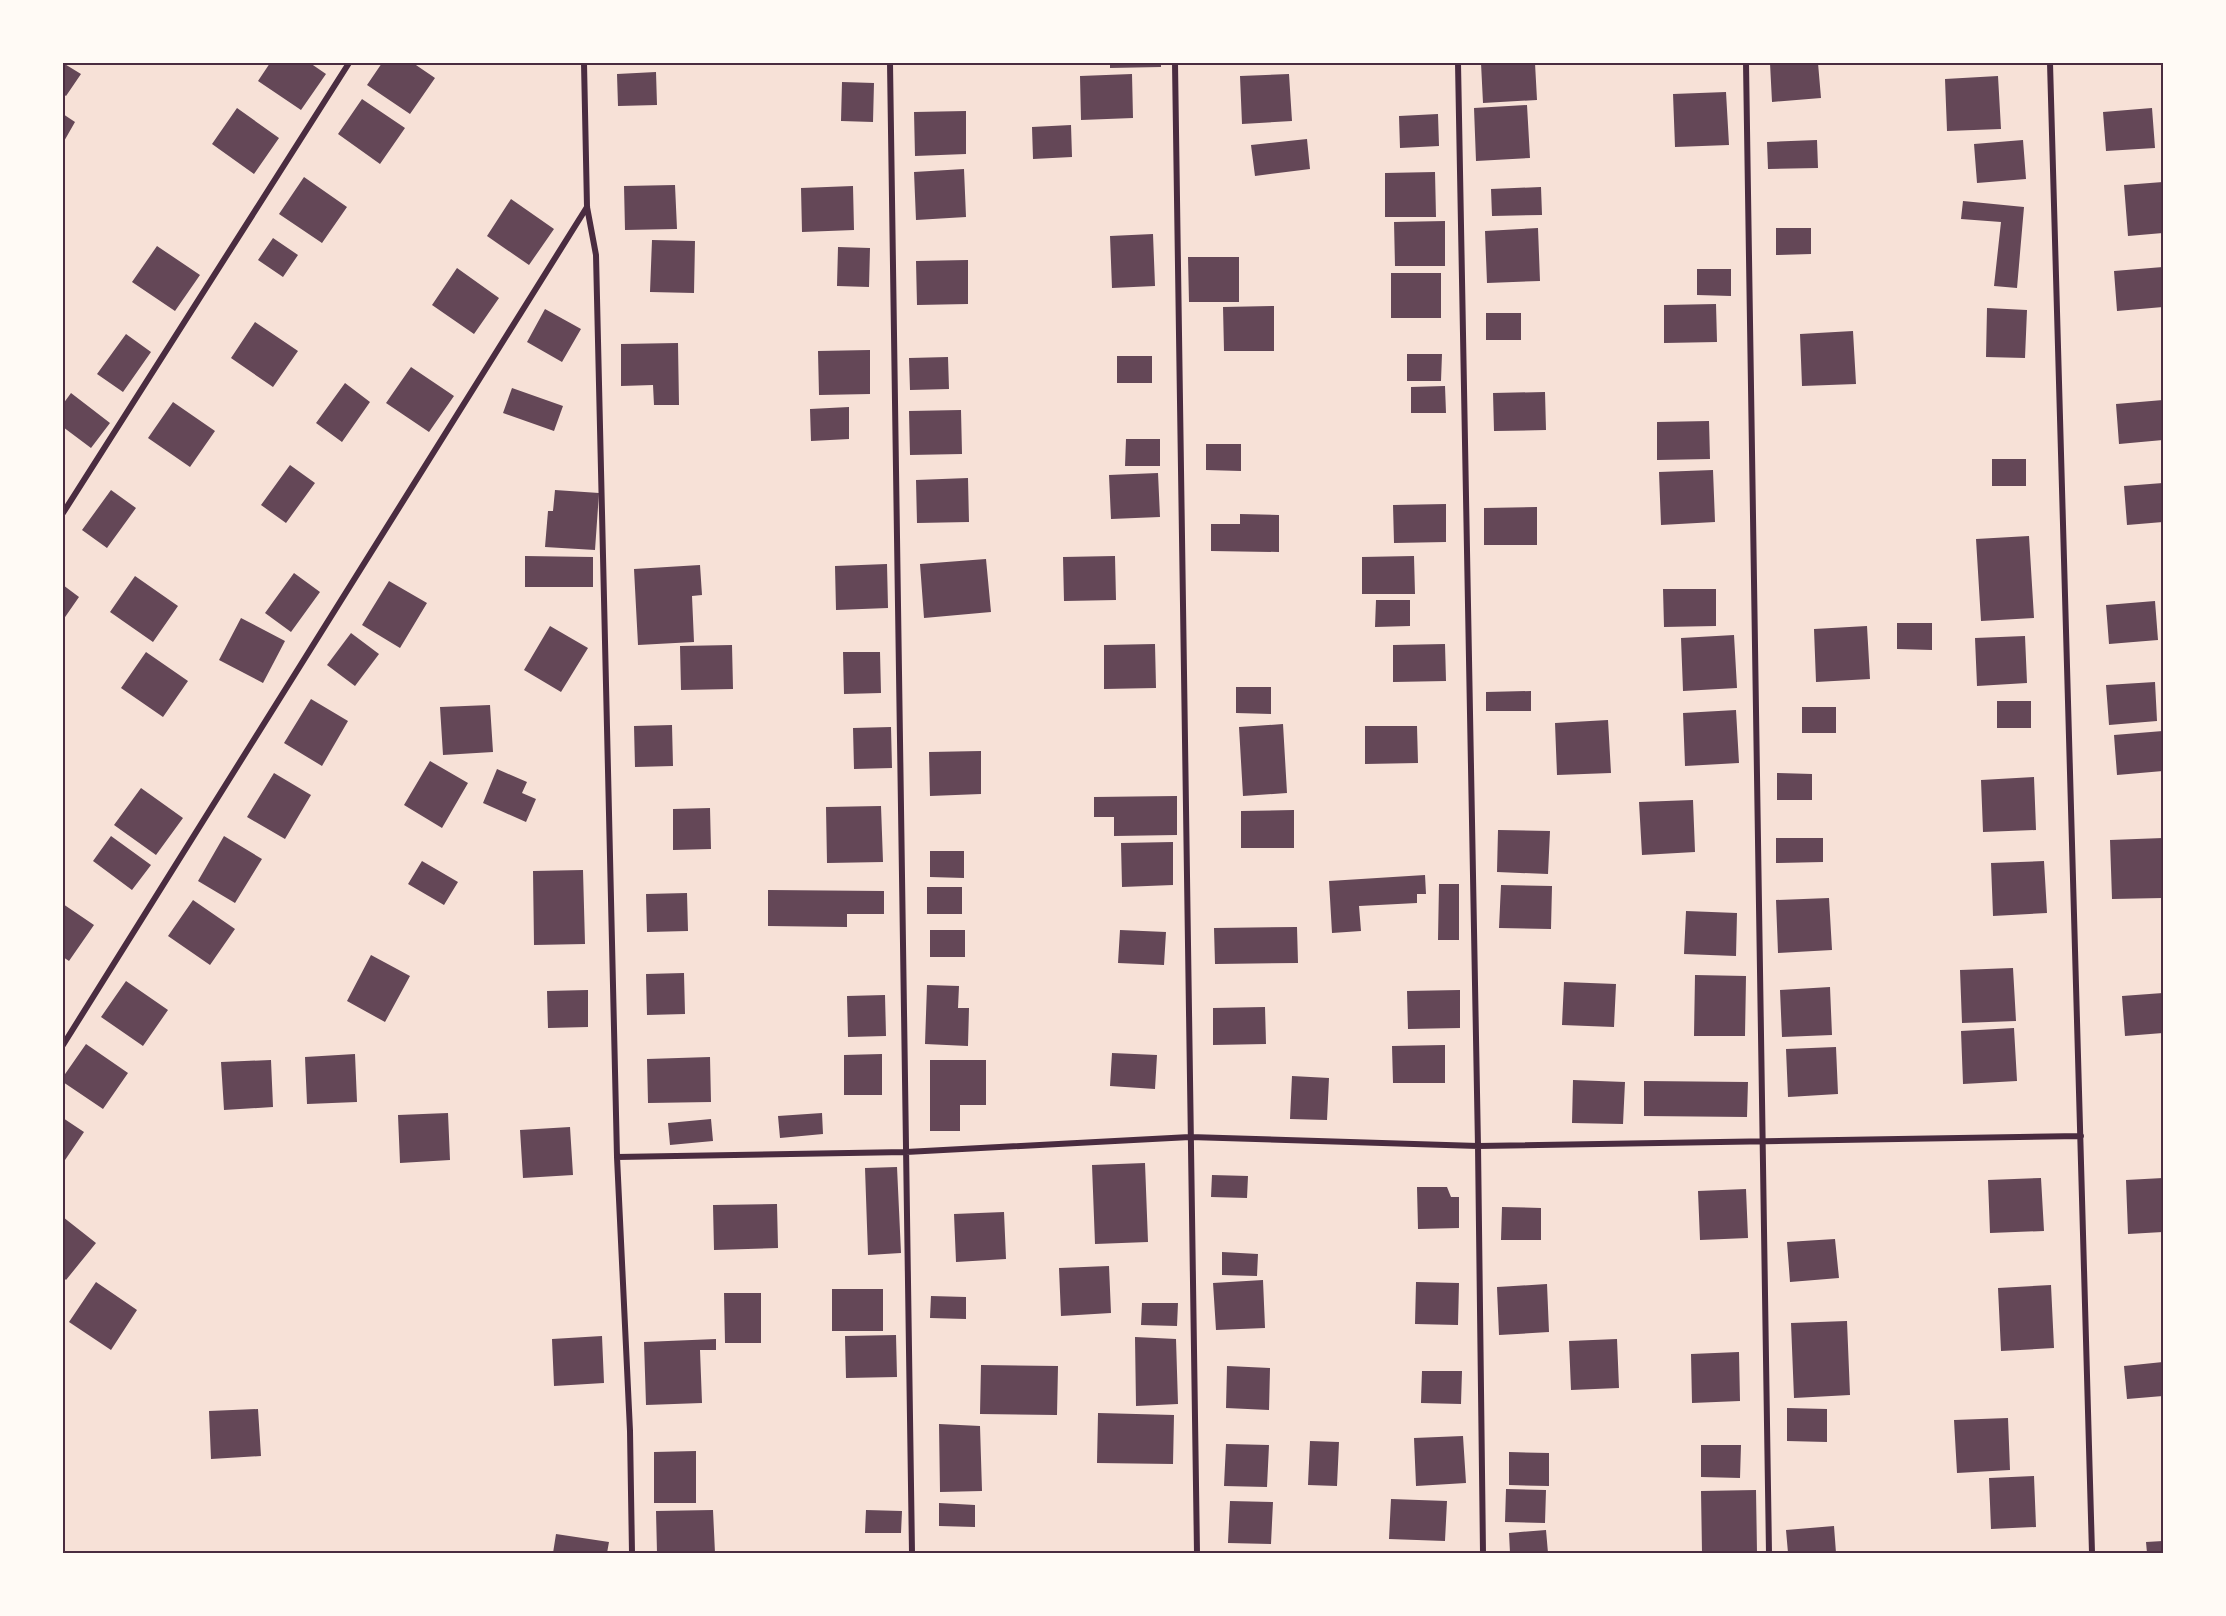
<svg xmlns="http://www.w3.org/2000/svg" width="2226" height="1616" font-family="'PT Sans Narrow',sans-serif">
<rect width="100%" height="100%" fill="#f7e1d7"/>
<path fill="#644757" d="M63,63L81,74L66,96L63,94Z
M270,63H310L326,74L301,110L258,81Z
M382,63H413L435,78L410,114L367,85Z
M1110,63H1161V67L1110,68Z
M1481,63H1535L1537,100L1483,103Z
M1770,63H1818L1821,98L1772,102Z
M656,72L657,105L618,106L617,74Z
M1132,74L1133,118L1081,120L1080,76Z
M1289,74L1292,121L1242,124L1240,76Z
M1998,76L2001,129L1947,131L1945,79Z
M842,82L874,83L873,122L841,121Z
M1726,92L1729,145L1675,147L1673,94Z
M362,99L405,128L380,164L338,134Z
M1527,105L1530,158L1476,161L1474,108Z
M237,108L279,138L254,174L212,144Z
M2152,108L2155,148L2106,151L2103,112Z
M966,111V154L915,156L914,112Z
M63,114L75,122L63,143Z
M1438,114L1439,146L1400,148L1399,116Z
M1071,125L1072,157L1033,159L1032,127Z
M1307,139L1310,169L1255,176L1251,145Z
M1817,140L1818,168L1768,169L1767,142Z
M2023,140L2026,179L1977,183L1974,144Z
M964,169L966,217L916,220L914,172Z
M1435,172L1436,217H1385V173Z
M304,177L347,207L322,243L279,214Z
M2163,182V233L2128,236L2124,185Z
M675,185L677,229L625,230L624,186Z
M853,186L854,230L802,232L801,188Z
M1541,187L1542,215L1492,216L1491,189Z
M511,199L554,229L529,265L487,236Z
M1963,201L2024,207L2017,288L1994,286L2001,222L1961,219Z
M1445,221V266H1395L1394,222Z
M1538,228L1540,281L1487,283L1485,231Z
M1776,228H1811V254L1776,255Z
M1153,234L1155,286L1112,288L1110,236Z
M273,238L298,255L283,277L258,260Z
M652,240L695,241L694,293L650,292Z
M157,246L200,275L175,311L132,282Z
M838,247L870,248L869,287L837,286Z
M1188,257H1239V302H1189Z
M968,260V304L917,305L916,261Z
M2163,267V307L2117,311L2114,271Z
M457,268L499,298L474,334L432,305Z
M1697,269H1731V296L1697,295Z
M1391,273H1441V318H1391Z
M1716,304L1717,342L1664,343V305Z
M1274,306V351H1224L1223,307Z
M1987,308L2027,310L2025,358L1986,357Z
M545,309L581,329L562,362L527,342Z
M1486,313H1521V340H1486Z
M255,322L298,351L273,387L231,358Z
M1853,331L1856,384L1802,386L1800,334Z
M126,334L151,352L123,392L97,374Z
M678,343L679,405H654L653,385L621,386V344Z
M870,350V394L819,395L818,351Z
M1407,354H1442L1441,381H1407Z
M1117,356H1152V383H1117Z
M948,357L949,389L910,390L909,358Z
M411,367L454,396L429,432L386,403Z
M345,383L370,402L342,442L316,423Z
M1445,386L1446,413H1411V387Z
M512,388L563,406L554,431L503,413Z
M1545,392L1546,430L1494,431L1493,393Z
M71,393L110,423L91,448L63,427V404Z
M2163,400V440L2119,444L2116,404Z
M173,402L215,431L190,467L148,438Z
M849,407V439L811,441L810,409Z
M961,410L962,454L910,455L909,411Z
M1709,421L1710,459L1657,460V422Z
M1126,439H1160V466H1125Z
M1206,444H1241V471L1206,470Z
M1992,459H2026V486H1992Z
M290,465L315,483L286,523L261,505Z
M1713,470L1715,522L1661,525L1659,472Z
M1158,473L1160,517L1111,519L1109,475Z
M968,478L969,522L917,523L916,480Z
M2163,483V522L2127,525L2124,486Z
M111,490L136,508L107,548L82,530Z
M555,490L599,493L595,550L545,547L548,511H553Z
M1446,504V542L1394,543L1393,505Z
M1537,507V545H1484V508Z
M1240,514L1279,515V552L1211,551V524H1240Z
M2029,536L2034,618L1981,621L1976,539Z
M525,556L593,557V587H525Z
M1115,556L1116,600L1064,601L1063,557Z
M1414,556L1415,594H1362V557Z
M986,559L991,612L924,618L920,564Z
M887,564L888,608L836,610L835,566Z
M700,565L702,595L692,596L694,642L638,645L634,569Z
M294,573L320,592L291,632L265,613Z
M135,576L178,606L153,642L110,612Z
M389,581L427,603L400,648L362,625Z
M63,585L79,597L63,620Z
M1663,589H1716V626L1664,627Z
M1376,600H1410V626L1375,627Z
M2155,601L2158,640L2109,644L2106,605Z
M241,618L285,641L263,683L219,660Z
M1897,623H1932V650L1897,649Z
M550,626L588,648L561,692L524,670Z
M1867,626L1870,679L1816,682L1814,629Z
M351,633L379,654L355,686L327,665Z
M1734,635L1737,688L1683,691L1681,638Z
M2025,636L2027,683L1977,686L1975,638Z
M1155,644L1156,688L1104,689V645Z
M1445,644L1446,681L1393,682V645Z
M732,645L733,689L681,690L680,646Z
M146,652L188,681L163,717L121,688Z
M843,652H880L881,693L844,694Z
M2155,682L2157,721L2109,725L2106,685Z
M1236,687H1271V714L1236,713Z
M1531,691V711H1486V692Z
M311,699L348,721L322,766L284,743Z
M1997,701H2031V728H1997Z
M490,705L493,752L443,755L440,707Z
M1802,707H1836V733H1802Z
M1736,710L1739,763L1685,766L1683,713Z
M1608,720L1611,773L1557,775L1555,723Z
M1283,724L1287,793L1243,796L1239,727Z
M672,725L673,766L635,767L634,726Z
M1365,726H1417L1418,763L1365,764Z
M891,727L892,768L854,769L853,728Z
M2163,731V771L2117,775L2114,735Z
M981,751V794L930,796L929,752Z
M430,761L468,783L442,828L404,805Z
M497,769L527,782L522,793L536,799L526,822L483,803Z
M274,773L311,795L285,839L247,817Z
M1777,773L1812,774V800H1777Z
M2034,777L2036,830L1983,832L1981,780Z
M141,788L183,818L156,855L114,825Z
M1177,796V835L1114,836V817H1094V797Z
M1693,800L1695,852L1642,855L1639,802Z
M881,806L883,862L827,863L826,807Z
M710,808L711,849L673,850V809Z
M1294,810V848H1241V811Z
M1498,830L1550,831L1548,874L1497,872Z
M111,836L151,865L132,890L93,861Z
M224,836L262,859L235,903L198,881Z
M1776,838H1823V862L1776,863Z
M2163,838V898L2112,899L2110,840Z
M1173,842V885L1122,887L1121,843Z
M930,851H964V878L930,877Z
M422,861L458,882L444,905L408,884Z
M2044,861L2047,913L1993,916L1991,863Z
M583,870L585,944L534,945L533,871Z
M1425,875L1426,894H1417V903L1359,906L1361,931L1332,933L1329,881Z
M1439,884H1459V940H1438Z
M1501,885L1552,886L1551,929L1499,928Z
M927,887H962V914H927Z
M768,890L884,891V914H847V927L768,926Z
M687,893L688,931L647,932L646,894Z
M1829,898L1832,950L1778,953L1776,900Z
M193,900L235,929L210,965L168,936Z
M63,904L94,925L69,961L63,957Z
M1686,911L1737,913L1736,956L1684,954Z
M1297,927L1298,963L1215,964L1214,928Z
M930,930H965V957H930Z
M1120,930L1166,932L1164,965L1118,963Z
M371,955L410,976L385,1022L347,1001Z
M2013,968L2016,1021L1962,1023L1960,970Z
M684,973L685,1014L647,1015L646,974Z
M1695,975L1746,976L1745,1036H1694Z
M126,981L168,1010L143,1046L101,1017Z
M1564,982L1616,984L1614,1027L1562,1025Z
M927,985L959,986L958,1008H969L968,1046L925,1044Z
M1830,987L1832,1035L1782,1037L1780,990Z
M588,990V1027L548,1028L547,991Z
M1460,990V1028L1408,1029L1407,991Z
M2163,993V1033L2125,1036L2122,996Z
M885,995L886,1036L848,1037L847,996Z
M1265,1007L1266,1044L1213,1045V1008Z
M2014,1028L2017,1081L1963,1084L1961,1031Z
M86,1044L128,1073L103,1109L63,1082V1077Z
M1445,1045V1083H1393L1392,1046Z
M1836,1047L1838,1094L1788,1097L1786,1049Z
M1112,1053L1157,1055L1155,1089L1110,1086Z
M355,1054L357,1102L307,1104L305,1057Z
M882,1054V1095H844V1055Z
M710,1057L711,1102L648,1103L647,1059Z
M271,1060L273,1107L224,1110L221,1062Z
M930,1060H986V1105H960V1131H930Z
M1292,1076L1329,1078L1327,1120L1290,1119Z
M1573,1080L1625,1082L1623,1124L1572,1123Z
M1644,1081L1748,1082L1747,1117L1644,1116Z
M448,1113L450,1160L400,1163L398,1115Z
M822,1113L823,1134L780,1138L778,1116Z
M63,1118L84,1132L63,1163Z
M711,1119L713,1141L670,1145L668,1123Z
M570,1127L573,1175L523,1178L520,1130Z
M1145,1163L1148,1242L1095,1244L1092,1165Z
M897,1167L901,1253L868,1255L865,1168Z
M1212,1175L1248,1176L1247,1198L1211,1197Z
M2041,1178L2044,1231L1990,1233L1988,1180Z
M2163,1178V1232L2128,1234L2126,1180Z
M1417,1187H1447L1451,1197H1459V1228L1418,1229Z
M1746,1189L1748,1238L1700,1240L1698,1191Z
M777,1204L778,1248L714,1250L713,1205Z
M1502,1207L1541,1208V1240H1501Z
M1004,1212L1006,1259L956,1262L954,1214Z
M63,1217L96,1243L66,1280L63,1277Z
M1835,1239L1839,1278L1790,1282L1787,1242Z
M1222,1252L1258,1254L1257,1276L1222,1275Z
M1109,1266L1111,1313L1061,1316L1059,1268Z
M1263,1280L1265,1328L1216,1330L1213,1283Z
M96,1282L137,1310L111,1350L69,1322Z
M1416,1282L1459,1283L1458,1325L1415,1324Z
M1547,1284L1549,1332L1499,1335L1497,1287Z
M2051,1285L2054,1348L2001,1351L1998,1288Z
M832,1289H883V1331H832Z
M724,1293H761V1343H725Z
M931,1296L966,1297V1319L930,1318Z
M1142,1303H1178L1177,1326L1141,1325Z
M1847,1321L1850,1395L1794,1398L1791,1323Z
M896,1335L897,1377L846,1378L845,1336Z
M602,1336L604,1383L554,1386L552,1339Z
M1135,1337L1176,1339L1178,1404L1136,1406Z
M716,1339V1350H700L702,1403L646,1405L644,1342Z
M1617,1339L1619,1388L1571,1390L1569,1341Z
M1739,1352L1740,1401L1692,1403L1691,1354Z
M2163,1362V1396L2127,1399L2124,1366Z
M981,1365L1058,1366L1057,1415L980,1414Z
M1227,1366L1270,1368L1269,1410L1226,1408Z
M1422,1371H1462L1461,1404L1421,1403Z
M1787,1408L1827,1409V1442L1787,1441Z
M258,1409L261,1456L211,1459L209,1411Z
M1098,1413L1174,1415L1173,1464L1097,1463Z
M2008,1418L2010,1470L1957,1473L1954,1420Z
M939,1424L980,1426L982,1491L940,1492Z
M1463,1436L1466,1483L1416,1486L1414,1438Z
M1310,1441L1339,1442L1337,1486L1308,1485Z
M1226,1444L1269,1445L1267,1487L1224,1486Z
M1701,1445H1741L1740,1478L1701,1477Z
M696,1451V1503H654V1452Z
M1509,1452L1549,1453V1486L1509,1485Z
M2034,1476L2036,1527L1991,1529L1989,1478Z
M1506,1489L1546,1490L1545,1523L1505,1522Z
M1756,1490L1757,1553H1702L1701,1491Z
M1391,1499L1447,1501L1445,1541L1389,1539Z
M1230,1501L1273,1502L1271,1544L1228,1543Z
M939,1503L975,1505V1527L939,1526Z
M713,1510L715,1553H657L656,1511Z
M866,1510L902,1511L901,1533H865Z
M1834,1526L1836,1553H1788L1786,1530Z
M1546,1530L1548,1553H1510L1509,1533Z
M556,1534L609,1542L607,1553H553Z
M2163,1541V1553H2147L2146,1542Z"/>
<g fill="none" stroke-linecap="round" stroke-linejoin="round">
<path stroke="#4a2c40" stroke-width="6" d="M584,63L587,207L596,255L617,1157L630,1431L632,1553
M890,63L912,1553
M1175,63L1197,1553
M1458,63L1478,1146L1483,1553
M1746,63L1769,1553
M2050,63L2092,1553
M63,513L349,63
M63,1045L587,207
M617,1157L906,1152L1190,1137L1478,1146L2081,1136"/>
</g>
<rect width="2226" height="1616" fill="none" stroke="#fffaf5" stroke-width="129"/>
<rect x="64" y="64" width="2098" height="1488" fill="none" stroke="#4a2c40" stroke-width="2"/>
</svg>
